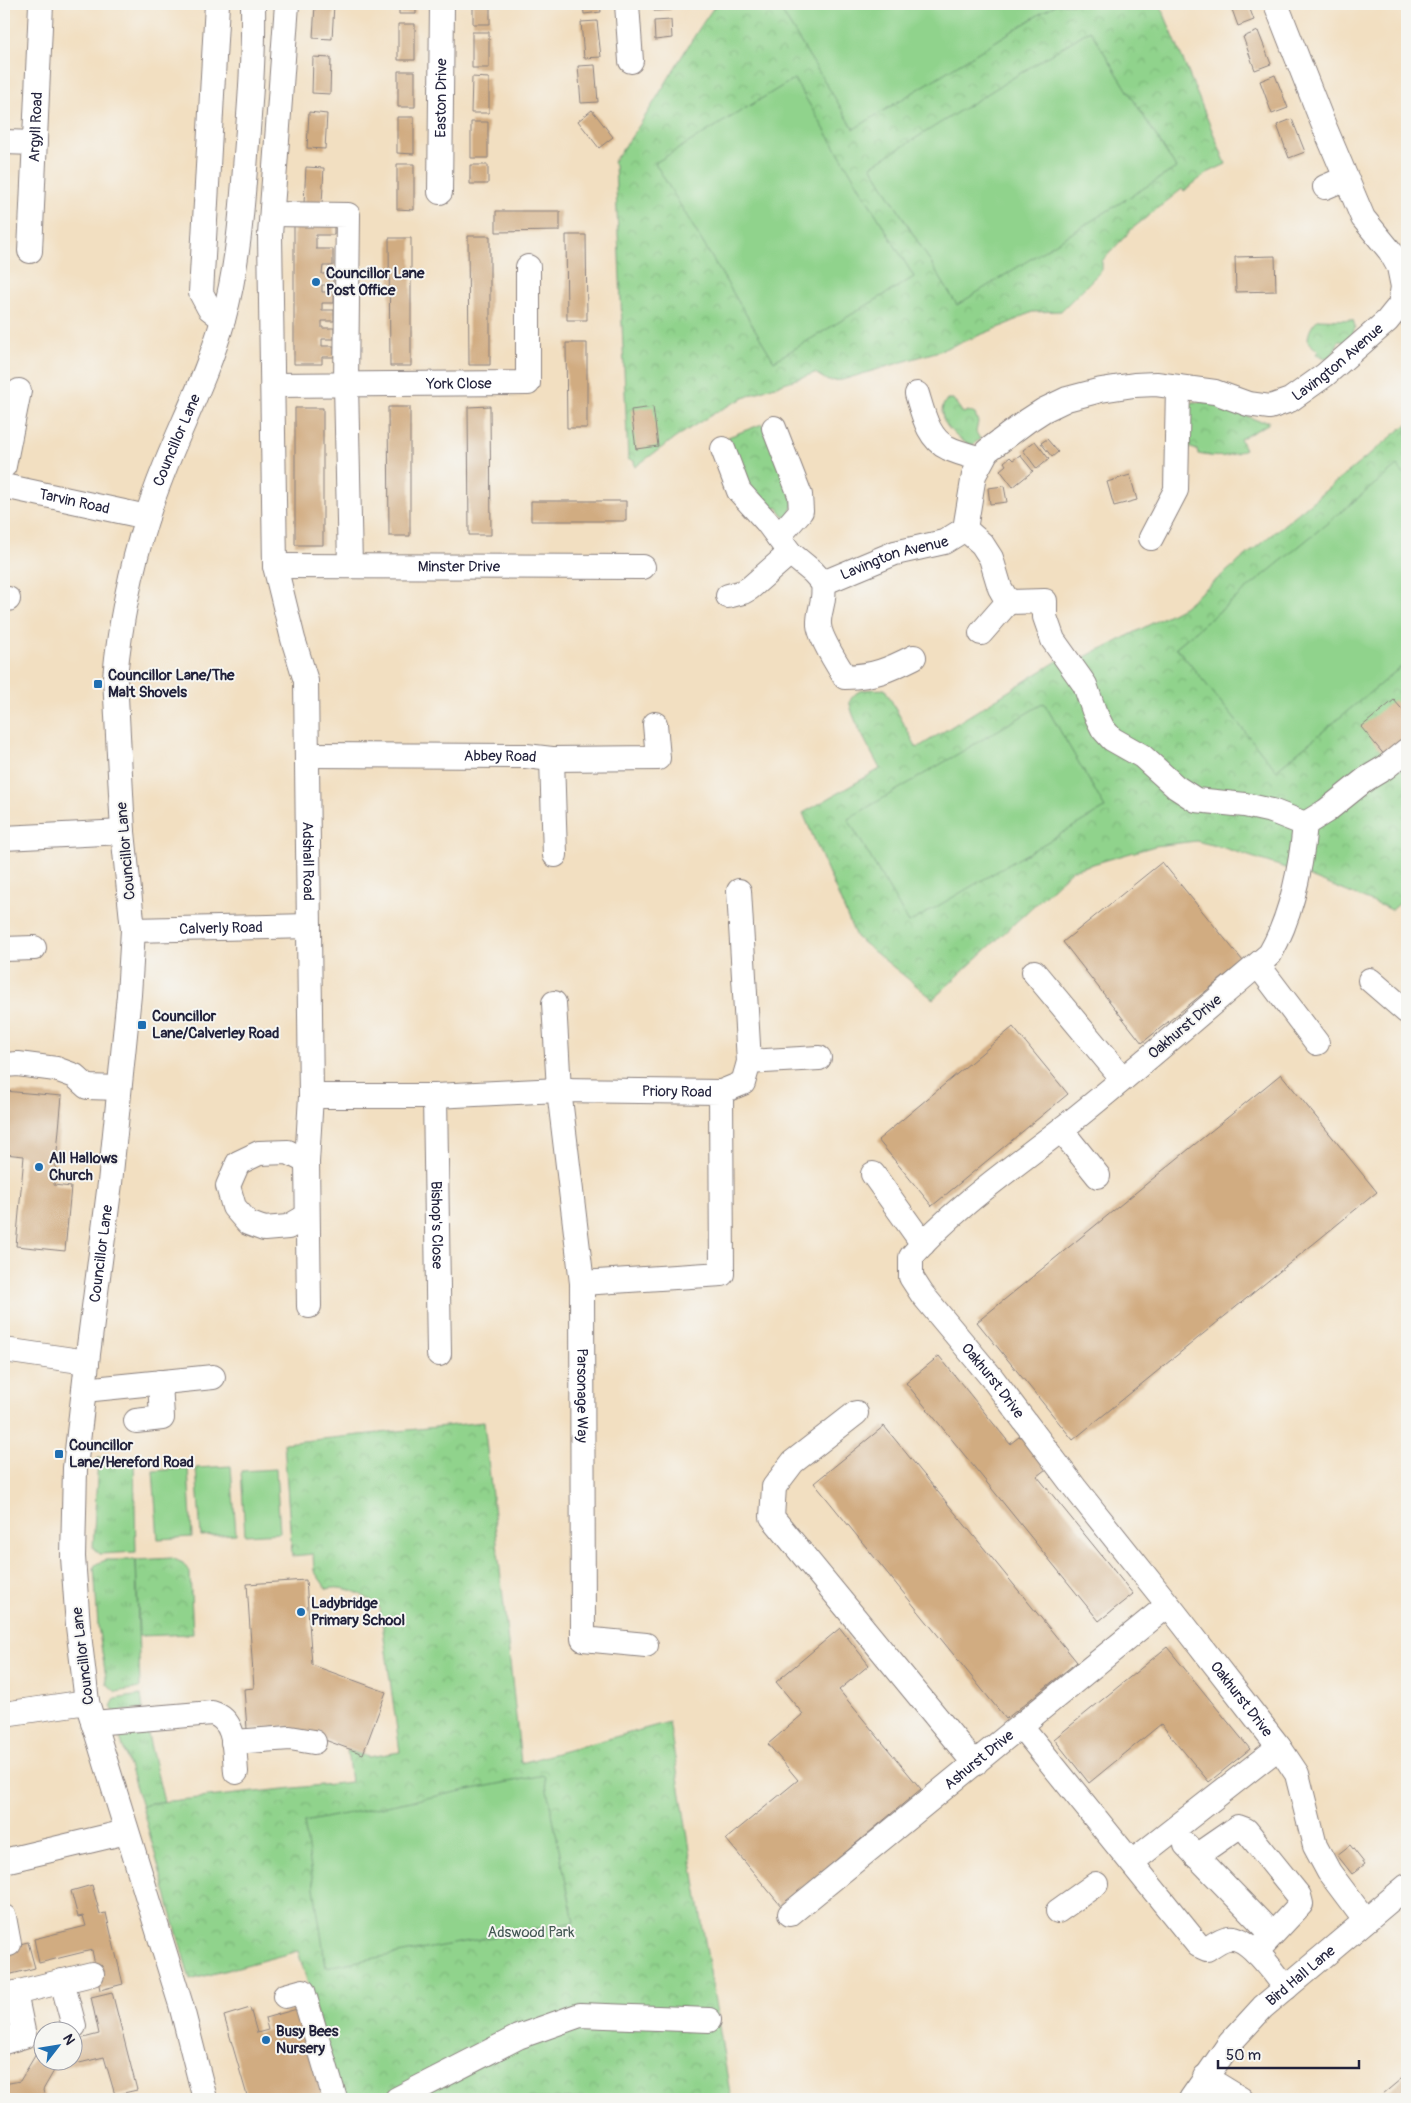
<svg xmlns="http://www.w3.org/2000/svg" width="1411" height="2103" font-family="Pangolin,sans-serif">
<defs>
<pattern id="grass-tufts" width="24" height="20" patternUnits="userSpaceOnUse" patternTransform="scale(1.25)"><rect width="24" height="20" fill="#90d38c"/><path d="M3 7l-1-3M5 7V3M7 7l1-3M15 17l-1-3M17 17v-4M19 17l1-3" fill="none" stroke="#7cb57a"/></pattern>
<pattern id="park-crowns" width="20" height="18" patternUnits="userSpaceOnUse" patternTransform="scale(1.25)"><rect width="20" height="18" fill="#90d38c"/><path d="M2 6a3 3 0 1 1 6 0M12 15a3 3 0 1 1 6 0" fill="none" stroke="#7cb57a"/></pattern>
</defs>
<rect width="100%" height="100%" fill="#f6f6f2"/>
<filter id="ink" filterUnits="userSpaceOnUse"><feTurbulence type="fractalNoise" baseFrequency=".02" numOctaves="2"/><feDisplacementMap in="SourceGraphic" scale="10" xChannelSelector="R" yChannelSelector="G"/><feConvolveMatrix kernelMatrix="1 2 1 2 8 2 1 2 1" color-interpolation-filters="sRGB"/></filter>
<filter id="wash" filterUnits="userSpaceOnUse"><feTurbulence type="fractalNoise" baseFrequency=".0096" numOctaves="4" result="noise"/><feDisplacementMap in="SourceGraphic" scale="20" xChannelSelector="R" yChannelSelector="G"/><feGaussianBlur stdDeviation="1.12" result="paint"/><feColorMatrix in="noise" values="0 0 0 0 0 0 0 0 0 0 0 0 0 0 0 0 0 1.4 0 .05"/><feComposite in="paint" operator="in"/></filter>
<g filter="url(#wash)">
<rect width="100%" height="100%" fill="#f2dfc1"/>
<path fill="url(#grass-tufts)" stroke="#597a64" d="M98,1458L134,1459L136,1552L100,1554L93,1548Z
M106,1560H136L140,1688L116,1692L107,1684L98,1626L94,1567L96,1564Z
M141,1695L143,1709L114,1712L111,1706L115,1699Z
M146,1727L164,1802L151,1803L142,1807L118,1731Z"/>
<path fill="url(#park-crowns)" stroke="#597a64" d="M716,4H1160L1226,164L1207,173L1184,191L1182,189L1133,228L1102,261V270L1061,311L1032,312L1003,326L939,351L842,380L828,381L815,373C794,380 773,386 753,394C710,412 672,440 635,467L634,461L628,460L615,165L613,162C652,113 679,55 716,4Z
M1318,319L1353,320L1355,326L1352,338L1347,342L1339,341L1332,355L1325,358L1316,354L1318,351L1308,342C1308,332 1311,326 1318,319Z
M947,399H953L963,413L968,411L975,414L978,422L976,432L980,439L971,446C954,437 932,417 947,399Z
M1193,402H1202L1225,407L1223,412L1228,414L1230,409L1259,421H1269L1268,424L1240,439L1245,449C1228,458 1217,458 1198,454L1197,450L1188,447V407Z
M762,424L781,468L793,504L787,520L777,507L768,513L744,478L728,437Z
M1407,424V897L1392,910L1298,872L1221,847L1196,841L1155,846L1072,870L933,999L856,937L803,813L880,769C874,757 848,712 850,701C851,698 855,694 858,692C865,688 876,690 885,689L917,748L1059,660H1079L1100,649H1103L1183,607Z
M484,1422L521,1763L669,1722L731,2099H342L298,1951L190,1980L142,1807L151,1803L351,1782L347,1750L368,1757L400,1752L380,1608C367,1596 345,1584 327,1589L314,1571L313,1554L292,1556L284,1443Z
M172,1558L183,1563L190,1573L193,1634L139,1636L136,1560Z"/>
<path fill="#90d38c" stroke="#597a64" d="M777,4H1056L854,129Z
M1090,30L1176,168L957,305L871,166Z
M794,79L914,277L774,361L655,163Z
M1397,466L1407,478V662L1276,770L1176,647Z
M1044,703L1105,808L909,923L848,819Z
M231,1466L236,1534L201,1536L196,1468Z
M188,1468L192,1537L158,1539L153,1471Z
M276,1469L280,1533L245,1535L241,1471Z
M544,1775L574,1922L326,1967L304,1822Z"/>
<g id="blocks">
<path fill="#d1ac81" d="M315,4H334L332,39L313,38Z
M399,4H416V14H399Z
M473,4H490V24H473Z
M583,4H600L601,12L584,14Z
M654,4H671V10L654,11Z
M1230,4H1248L1254,20L1238,26Z
M671,20L672,38L655,40L654,21Z
M597,21L601,57L584,58L581,22Z
M398,24H415V60H398Z
M1258,31L1271,64L1255,70L1243,37Z
M472,32H489V68H472Z
M313,57L331,58L330,94L312,93Z
M595,65L598,102L581,103L578,66Z
M398,71H415V107H398Z
M1275,75L1288,108L1272,114L1260,81Z
M472,77L489,78V113H471Z
M592,110L613,137L599,148L578,121Z
M309,112L327,114L325,149L307,148Z
M397,117H414V154L397,153Z
M1292,119L1305,152L1289,158L1277,125Z
M471,122H488V158H471Z
M397,164H414V210L397,209Z
M470,165H488V184H470Z
M306,167L324,168L322,204L304,203Z
M496,211H560V231L496,232Z
M294,222H334V235H316V249H333V266H323L322,274H333V285H322V292H334V303H322V310H334V321H322V328H334V339H322V346H334V357H322V364H294Z
M566,235H586L587,320H567Z
M468,236H490V365H469Z
M389,238H411V366H390Z
M1275,256L1276,291L1236,292L1235,257Z
M566,343H587V428H567Z
M490,406L491,535H469L468,407Z
M388,407H410V536H389Z
M653,407L658,446L636,449L631,410Z
M295,408H323V545H295Z
M1047,439L1058,452L1052,457L1041,443Z
M1035,441L1049,459L1037,469L1023,450Z
M1020,455L1033,471L1013,487L1000,470L1006,465L1004,462L1010,457L1013,460Z
M1130,475L1137,500L1114,506L1107,482Z
M1004,486L1007,502L990,504L988,488Z
M531,501H626V521H531Z
M1394,700L1407,715V739L1386,757L1361,727Z
M1162,862L1243,961L1142,1043L1063,942Z
M1013,1027L1068,1094L932,1206L878,1140Z
M1281,1074L1377,1192L1073,1440L977,1322Z
M4,1091L62,1096L54,1185L71,1187L65,1251L16,1246L24,1156L4,1154Z
M939,1356L1010,1444L1024,1433L1050,1466L1037,1476L1133,1594L1099,1621L906,1383Z
M884,1426L1077,1662L1006,1719L814,1483Z
M306,1580L312,1665L386,1692L363,1754L287,1726L247,1729L244,1689L254,1688L247,1584Z
M840,1628L869,1665L839,1690L921,1789L781,1906L726,1839L798,1780L768,1744L803,1714L776,1682Z
M1167,1647L1250,1749L1209,1782L1161,1724L1089,1783L1054,1739Z
M1350,1845L1365,1864L1352,1874L1337,1855Z
M92,1885L100,1914L106,1913L123,1984L100,1990L92,1950L39,1963L34,1939L86,1926L83,1916L78,1917L71,1891Z
M28,1942L35,1968L4,1976V1948Z
M112,1992L137,2090L115,2095L104,2057L55,2069L43,2090L45,2099H4V2084L20,2081L39,2049L42,2048V2060H72V2041L99,2034L91,1997Z
M250,2008L257,2033L268,2030L265,2018L297,2009L323,2099H248L224,2016Z
M1407,2074V2099H1377Z"/>
</g>
</g>
<g filter="url(#ink)">
<use href="#blocks" fill-opacity="0" stroke="#8a807e" stroke-width="1"/>
<g fill="none" stroke-linecap="round" stroke-linejoin="round">
<g stroke="#8a807e" stroke-width="26">
<g id="minor">
<path d="M217,4L201,293L209,308L223,319"/>
<path id="s1" d="M287,4L270,235L275,566L293,639L306,681L311,1096L307,1162L309,1306"/>
<path d="M627,4L631,61"/>
<path d="M4,142L35,143"/>
<path d="M1325,187L1346,178"/>
<path id="s2" d="M440,192L442,4"/>
<path d="M272,214L348,215L346,384L350,566"/>
<path id="s3" d="M30,251L41,4"/>
<path id="s4" d="M273,385L528,383V267"/>
<path d="M917,394C923,413 928,439 948,448C958,453 971,456 982,459"/>
<path d="M774,428L800,495L801,511L778,537"/>
<path id="s5" d="M723,449L739,491L767,522L790,553L813,572L823,583L895,553L944,542L965,529L974,475L987,451L1027,421L1044,410L1067,399L1101,390L1134,385L1156,384L1215,392L1248,404L1270,407L1290,400L1325,375L1387,321L1400,305L1403,287L1399,267L1390,251L1363,218L1322,121L1276,4"/>
<path d="M4,466L19,391"/>
<path id="s6" d="M4,486L147,517"/>
<path d="M965,529L982,544L991,558L1000,588L1008,602L1045,601V617L1053,640L1085,685L1094,711L1103,729L1112,739L1142,756L1176,787L1196,800L1245,805L1272,811L1305,824L1326,811L1366,779L1386,767L1407,750"/>
<path d="M1151,538L1176,490L1178,387"/>
<path id="s7" d="M275,566L643,567"/>
<path d="M823,583C826,602 818,610 819,625C820,638 838,666 845,677C875,676 888,670 914,657"/>
<path d="M728,596L743,592L750,588L790,553"/>
<path d="M4,599H8"/>
<path d="M981,633L1008,602"/>
<path id="s8" d="M308,755L526,756L552,759L658,758L655,724"/>
<path d="M552,759L555,855"/>
<path id="s9" d="M1305,824C1301,868 1292,915 1270,954C1203,1011 1136,1070 1067,1125C1015,1166 954,1207 911,1257V1277L922,1294L992,1378L1075,1488L1174,1612L1279,1747L1297,1774L1315,1846L1329,1872L1365,1920"/>
<path d="M4,838L123,832"/>
<path d="M739,891L749,1062"/>
<path id="s10" d="M133,930L309,926"/>
<path d="M4,949L34,948"/>
<path d="M1258,965L1317,1043"/>
<path d="M1034,972L1123,1079"/>
<path d="M1370,980L1407,1012"/>
<path id="s11" d="M554,1003L559,1090L582,1283L583,1639L646,1645"/>
<path d="M4,1065L18,1064L56,1069L75,1076L87,1087L119,1088"/>
<path d="M721,1092L743,1083L749,1062L819,1058"/>
<path id="s12" d="M311,1096H435L559,1090L721,1092L722,1274L582,1283"/>
<path id="s13" d="M435,1096L439,1354"/>
<path d="M1061,1130L1098,1176"/>
<path d="M307,1162L288,1152L259,1153L238,1163L228,1186L234,1207L248,1223L264,1229L288,1227L307,1216"/>
<path d="M873,1174L923,1244"/>
<path d="M4,1350L87,1362"/>
<path d="M84,1390L213,1377"/>
<path d="M856,1413L793,1462L774,1487L772,1517L975,1764"/>
<path d="M136,1421L162,1418L160,1382"/>
<path d="M4,1714L87,1702"/>
<path d="M93,1723L212,1713C237,1720 234,1751 236,1772"/>
<path d="M1021,1726L1198,1945L1207,1949C1213,1945 1221,1939 1228,1938C1249,1935 1274,1973 1286,1988"/>
<path d="M233,1742L290,1738L314,1742"/>
<path d="M1186,1845L1272,1934"/>
<path d="M1196,1856L1238,1827L1246,1830L1299,1896L1301,1904L1256,1952"/>
<path d="M4,1861L126,1832"/>
<path d="M1132,1862L1279,1747"/>
<path d="M1058,1911L1096,1884"/>
<path id="s14" d="M790,1914L1168,1605"/>
<path d="M4,1917L9,1944"/>
<path d="M62,1981L74,2026"/>
<path d="M285,1996L303,1991L335,2099"/>
<path d="M4,2042L24,2036L15,1993L92,1974"/>
<path d="M1205,2077L1241,2099"/>
<path id="s15" d="M205,2099L181,2005L87,1702L78,1626L73,1557L75,1468L88,1354L110,1183L129,995L133,930L123,832L115,677C120,623 131,569 147,517C167,450 204,388 223,320C238,266 242,210 246,155C250,105 254,54 253,4"/>
<path d="M397,2099L518,2037L580,2015L709,2020"/>
<path id="s16" d="M1191,2099L1230,2043L1263,2007L1407,1886"/>
</g>
</g>
<use href="#minor" stroke="#fff" stroke-width="24"/>
</g>
</g>
<g fill="#1f6fb2" stroke="#f6f6f2" stroke-width="2">
<circle cx="316" cy="282" r="5"/>
<rect x="93" y="679" width="10" height="10" rx="2.5"/>
<rect x="137" y="1020" width="10" height="10" rx="2.5"/>
<circle cx="39" cy="1167" r="5"/>
<rect x="54" y="1449" width="10" height="10" rx="2.5"/>
<circle cx="301" cy="1612" r="5"/>
<circle cx="266" cy="2040" r="5"/>
</g>
<g text-anchor="middle" dominant-baseline="central" stroke-width="4" stroke-linejoin="round" paint-order="stroke">
<g font-size="15" fill="#22223b" stroke="#f6f6f2">
<text stroke="none"><textPath href="#s2" startOffset="94">Easton Drive</textPath></text>
<text stroke="none"><textPath href="#s3" startOffset="124">Argyll Road</textPath></text>
<text stroke="none"><textPath href="#s5" startOffset="790">Lavington Avenue</textPath></text>
<text stroke="none"><textPath href="#s4" startOffset="186">York Close</textPath></text>
<text stroke="none"><textPath href="#s15" startOffset="1690">Councillor Lane</textPath></text>
<text stroke="none"><textPath href="#s6" startOffset="72">Tarvin Road</textPath></text>
<text stroke="none"><textPath href="#s5" startOffset="246">Lavington Avenue</textPath></text>
<text stroke="none"><textPath href="#s7" startOffset="184">Minster Drive</textPath></text>
<text stroke="none"><textPath href="#s8" startOffset="192">Abbey Road</textPath></text>
<text transform="translate(126 851) rotate(-95)">Councillor Lane</text>
<text stroke="none"><textPath href="#s1" startOffset="862">Adshall Road</textPath></text>
<text stroke="none"><textPath href="#s10" startOffset="88">Calverly Road</textPath></text>
<text transform="translate(1185 1027) rotate(-40)">Oakhurst Drive</text>
<text stroke="none"><textPath href="#s12" startOffset="366">Priory Road</textPath></text>
<text stroke="none"><textPath href="#s13" startOffset="129">Bishop's Close</textPath></text>
<text stroke="none"><textPath href="#s15" startOffset="865">Councillor Lane</textPath></text>
<text stroke="none"><textPath href="#s9" startOffset="758">Oakhurst Drive</textPath></text>
<text stroke="none"><textPath href="#s11" startOffset="394">Parsonage Way</textPath></text>
<text transform="translate(83 1656) rotate(-97)">Councillor Lane</text>
<text stroke="none"><textPath href="#s9" startOffset="1162">Oakhurst Drive</textPath></text>
<text stroke="none"><textPath href="#s14" startOffset="244">Ashurst Drive</textPath></text>
<text stroke="none"><textPath href="#s16" startOffset="166">Bird Hall Lane</textPath></text>
</g>
<g font-size="15" font-weight="bold" fill="#22223b" stroke="#f6f6f2" text-anchor="start">
<text x="326" y="273">Councillor Lane<tspan x="326" dy="17">Post Office</tspan></text>
<text x="108" y="675">Councillor Lane/The<tspan x="108" dy="17">Malt Shovels</tspan></text>
<text x="152" y="1016">Councillor<tspan x="152" dy="17">Lane/Calverley Road</tspan></text>
<text x="49" y="1158">All Hallows<tspan x="49" dy="17">Church</tspan></text>
<text x="69" y="1445">Councillor<tspan x="69" dy="17">Lane/Hereford Road</tspan></text>
<text x="311" y="1603">Ladybridge<tspan x="311" dy="17">Primary School</tspan></text>
<text x="276" y="2031">Busy Bees<tspan x="276" dy="17">Nursery</tspan></text>
</g>
<g font-size="15" fill="#435753" stroke="#f6f6f2">
<text x="531" y="1932">Adswood Park</text>
</g>
</g>
<rect width="1411" height="2103" fill="none" stroke="#f6f6f2" stroke-width="20"/>
<g transform="translate(58 2046) rotate(59)"><circle r="24" fill="#f6f6f2" stroke="#a1a1a9"/>
<path d="M0-4L9 19L0 12L-9 19Z" fill="#1f6fb2"/>
<text y="-8" font-size="14" font-weight="bold" text-anchor="middle" fill="#22223b">N</text>
</g>
<path d="M1218 2060v8h141v-8" fill="none" stroke="#22223b" stroke-width="2.5"/>
<text x="1226" y="2060" font-size="15" fill="#22223b" stroke="#f6f6f2" stroke-width="4" paint-order="stroke">50 m</text>
</svg>
